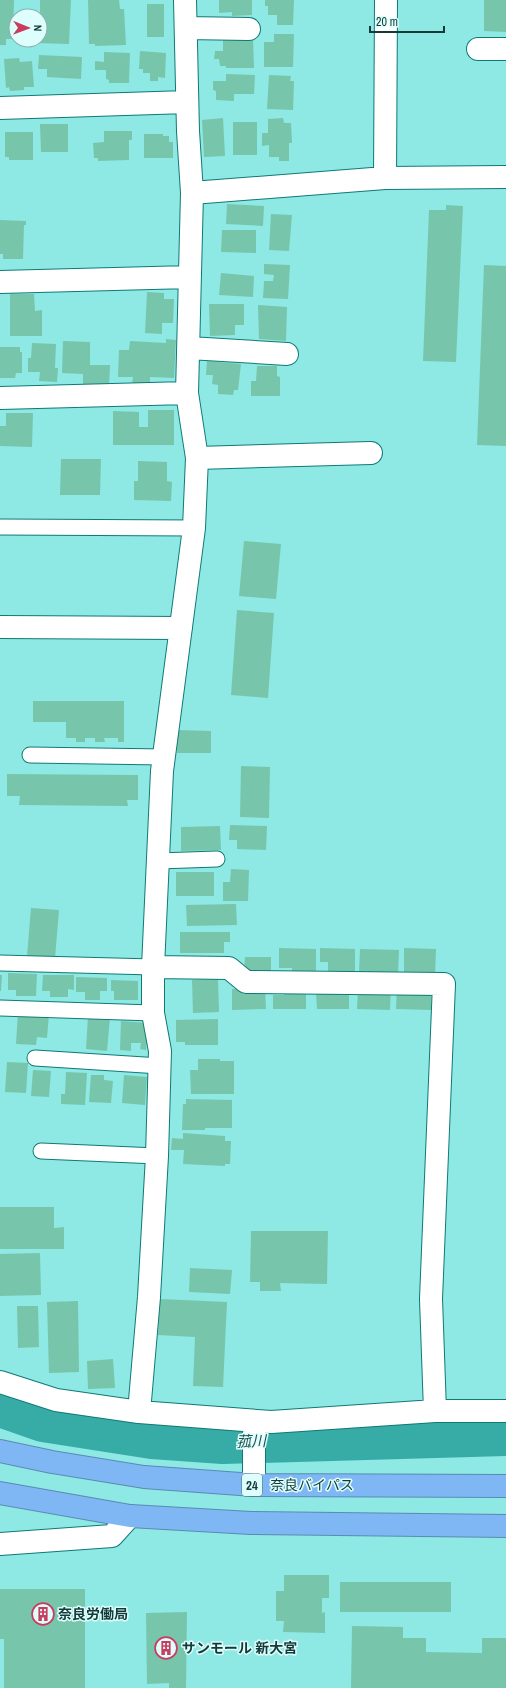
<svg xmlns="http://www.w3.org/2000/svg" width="506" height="1688" font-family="'Archivo Narrow','Noto Sans JP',sans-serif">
<rect width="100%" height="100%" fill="#8ee8e3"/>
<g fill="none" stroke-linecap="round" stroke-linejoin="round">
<path stroke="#37aca7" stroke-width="44" d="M0,1405L43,1420L152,1437L223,1442L506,1434"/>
</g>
<path fill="#77c6ac" d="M0,0H14L13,39H6V45H0Z
M40,0H71L69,44L35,43V40H40Z
M88,0H119L120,9H124L126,45L95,46V44H89Z
M219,0H252V15L232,16V12L219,13Z
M265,0H294L293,25H277V15H268V6H265Z
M484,0H506V32L484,31Z
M147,4H164V37H147Z
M274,34H294L293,67H264V42H274Z
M253,39L254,68H226V66H220L219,59H214L215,51H223V40Z
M140,51L166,53L165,78L158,77V81H150V73H143V69H139Z
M104,52L130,53L129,83H109V80L106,79V70H95V61L104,62Z
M39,55L82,57L81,79L47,77V69H38Z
M19,58L20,62L32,61L34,87H24V90L10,91L9,87L6,88L4,59Z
M226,74L255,75L254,94H234V101L216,100V91L213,90V81H226Z
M269,75L291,76L290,81H294L293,110L267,109Z
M223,118L225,156L204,157L202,120Z
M283,118L284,123H291L292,143H289V161H279V157H269V145L262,146V133H268V119Z
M233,122H257V155H233Z
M40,124H68V152H41Z
M104,131H132V140H129V160L98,161V158H94L93,143L104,142Z
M5,132H33V160H9V157H5Z
M144,134H163V136H169V142H173V158H144Z
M227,204L264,206L263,226L226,224Z
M446,205L463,206L456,362L423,361L429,210H446Z
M271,214L292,215L289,251L269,250Z
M0,220L26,221V225H24L23,259H3V254H0Z
M222,230H256V253L221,252Z
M264,264L290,265L288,299L263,298L264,281H273L274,275L264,274Z
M484,265L506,266V446L477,445Z
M221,273L254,276L253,297L219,295Z
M147,292L164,293V299H174L173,323H162V334L145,333Z
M10,294H34L35,311L42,310V336H10Z
M209,304H244V325H235V335L210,336Z
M258,305L287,307L286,341L259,339Z
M166,339L176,340L174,378L150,377V384H132L133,377H118L119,350H129L130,341L166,343Z
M63,341L90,342V365H110L109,387H83V374L62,373Z
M32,343L56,344L55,368H58L57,382L39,381L40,372H28V358H31Z
M0,347H20V352H22V373H16L15,378H0Z
M207,361L241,364L238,390H234L233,395L218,394V385L212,384L213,375H206Z
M257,366H277V376L280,377V396H251V381H256Z
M148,410H174V445H113V411L139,412V427H148Z
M6,413H33L32,447L0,446V426H6Z
M61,459H101L100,495H60Z
M138,461L167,462V481L172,482L171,501L134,500V481H138Z
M244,541L281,544L276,599L239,596Z
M237,610L274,613L268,698L231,695Z
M33,701H124V742H118V738H104L105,742H95V738H85V742H76V738H66V722H33Z
M177,730L211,731V753H177Z
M241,766L270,767L269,818L240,817Z
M7,774L138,775V800H127L128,806L19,805L20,796H7Z
M230,825L267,826L266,850L237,849V840H229Z
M220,826L221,850L181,851V827Z
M231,869L249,870L248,901H223V882H230Z
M176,872H214V896H176Z
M236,904L237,925L187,926L186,905Z
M31,908L59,910L55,958L27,956Z
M180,932H230V942H224V953H180Z
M279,948L316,949V972H292V968H279Z
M320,948L355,949V972L328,971V962H320Z
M404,948L436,949L435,976L404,975Z
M360,949L399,950L398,974L359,973Z
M245,957H271V972H244Z
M8,973L37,974L36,996H16V990H8Z
M0,975H2L1,991H0Z
M43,975H74V990L68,989V997H50V991H42Z
M76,977L107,978V991H100V1000H85V992H76Z
M218,979L219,1012L193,1013L192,980Z
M111,980L138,981V1000H114V991H111Z
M391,984L390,1010L357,1009L358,991Z
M397,986L431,988V1010L396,1009Z
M349,988V1009H317L316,993Z
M232,989H265L266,1009L232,1010Z
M284,989H306V1009H273V995H284Z
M18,1012L49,1014L47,1038L37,1037L36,1045L16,1044Z
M88,1016L110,1018L107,1051L86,1049Z
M218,1019V1045H185V1042H176V1020Z
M121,1021L148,1023L146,1050L140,1049L141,1043H131V1051L120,1050Z
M198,1059H220V1061H234V1094H191L190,1070H198Z
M7,1062L28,1063L26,1093L5,1092Z
M33,1070L51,1071L49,1097L31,1096Z
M66,1072L87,1073L85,1105L61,1104V1094H65Z
M91,1075H104V1080L113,1081L111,1103L89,1102Z
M124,1075L147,1077L145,1105L122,1103Z
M186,1099L232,1100V1128H205V1130H182L183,1104H186Z
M183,1133L225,1136V1141H231L230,1164H225V1166L183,1164L184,1150H171L172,1138L183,1139Z
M0,1207H54V1228L64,1227V1249H0Z
M251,1231H328L327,1284L280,1283L281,1291H260V1282H250Z
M40,1253L41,1295L0,1296V1254Z
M190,1268L232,1270L230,1294L189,1292Z
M160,1299L227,1302L223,1387L193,1386L195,1337L158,1335Z
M78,1301L79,1372L49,1373L47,1302Z
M17,1306H38L39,1347L18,1348Z
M113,1359L115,1388L88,1389L87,1361Z
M284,1575H329V1598H322V1613L325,1612V1633L283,1632L284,1621H276V1591H284Z
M340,1582H451V1612H340Z
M0,1589H85V1688H4V1639H0Z
M187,1612L186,1688H169V1683L147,1684L146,1613Z
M352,1626L403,1627V1638H426V1652L482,1653V1638H506V1688H351Z"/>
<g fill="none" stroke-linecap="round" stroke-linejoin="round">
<g stroke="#0e7a76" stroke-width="17">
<path id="lane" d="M0,527L194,528
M30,755L164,757
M158,861L217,859
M0,963L153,967
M0,1008L153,1013
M35,1058L160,1066
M41,1151L157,1156"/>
</g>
<g stroke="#0e7a76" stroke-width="24">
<path id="street" d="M186,28L249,29
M478,49H506
M0,108L187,102
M385,178L386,1
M192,193L385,178L506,177
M0,282L190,277
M189,348L287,354
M0,398L187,393
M197,458L371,453
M0,627L181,628
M153,967L229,968L246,982L444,984L431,1299L435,1411
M0,1382L56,1400L139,1412L271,1422L435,1411H506
M139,1412L149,1297L157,1156L160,1051L153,1013V967L162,771L194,528L197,458L187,393L192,193L188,131L185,0
M254,1485V1421
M0,1544L112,1536L130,1516"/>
</g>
<g stroke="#598bb2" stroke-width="24">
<path id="highway" d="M0,1451L52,1462L144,1477L254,1485L506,1486
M0,1493L130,1516L251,1523L506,1526"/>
</g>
<use href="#lane" stroke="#fff" stroke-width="15"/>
<use href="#street" stroke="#fff" stroke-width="22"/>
<use href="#highway" stroke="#7fb7f4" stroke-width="22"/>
</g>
<defs>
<g id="building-ring" transform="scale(1.15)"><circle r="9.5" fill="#ddfefc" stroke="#cb3b5d" stroke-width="1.5"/><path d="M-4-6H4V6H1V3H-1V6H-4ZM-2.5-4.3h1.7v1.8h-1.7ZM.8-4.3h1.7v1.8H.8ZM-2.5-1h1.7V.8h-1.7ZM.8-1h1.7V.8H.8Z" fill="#cb3b5d"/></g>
</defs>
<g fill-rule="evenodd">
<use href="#building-ring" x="43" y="1614"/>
<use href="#building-ring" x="166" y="1648"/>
</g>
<g text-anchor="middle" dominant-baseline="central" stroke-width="3" stroke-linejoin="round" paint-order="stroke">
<rect fill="#ddfefc" stroke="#507573" stroke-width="1" x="242" y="1474" width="20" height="22" rx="3"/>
<g font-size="13" font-weight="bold" fill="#133a38">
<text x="252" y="1485">24</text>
</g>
<g font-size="14" fill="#133a38" stroke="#ddfefc">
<text x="312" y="1485">奈良バイパス</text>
</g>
<g font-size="14" font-weight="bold" fill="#133a38" stroke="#ddfefc" text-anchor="start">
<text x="58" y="1614">奈良労働局</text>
<text x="182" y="1648">サンモール 新大宮</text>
</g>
<g font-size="15" font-style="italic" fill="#1f504e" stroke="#ddfefc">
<text transform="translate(251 1441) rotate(-2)">菰川</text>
</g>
</g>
<g transform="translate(28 28) rotate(91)"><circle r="19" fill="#ddfefc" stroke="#8cb0ae"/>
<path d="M0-3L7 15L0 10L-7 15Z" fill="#cb3b5d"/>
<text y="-6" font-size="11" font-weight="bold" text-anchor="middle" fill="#133a38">N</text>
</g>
<path d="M370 26v6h74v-6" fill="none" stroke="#133a38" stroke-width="2"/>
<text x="376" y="26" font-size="12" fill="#133a38" stroke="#ddfefc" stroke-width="3" paint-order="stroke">20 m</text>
</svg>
